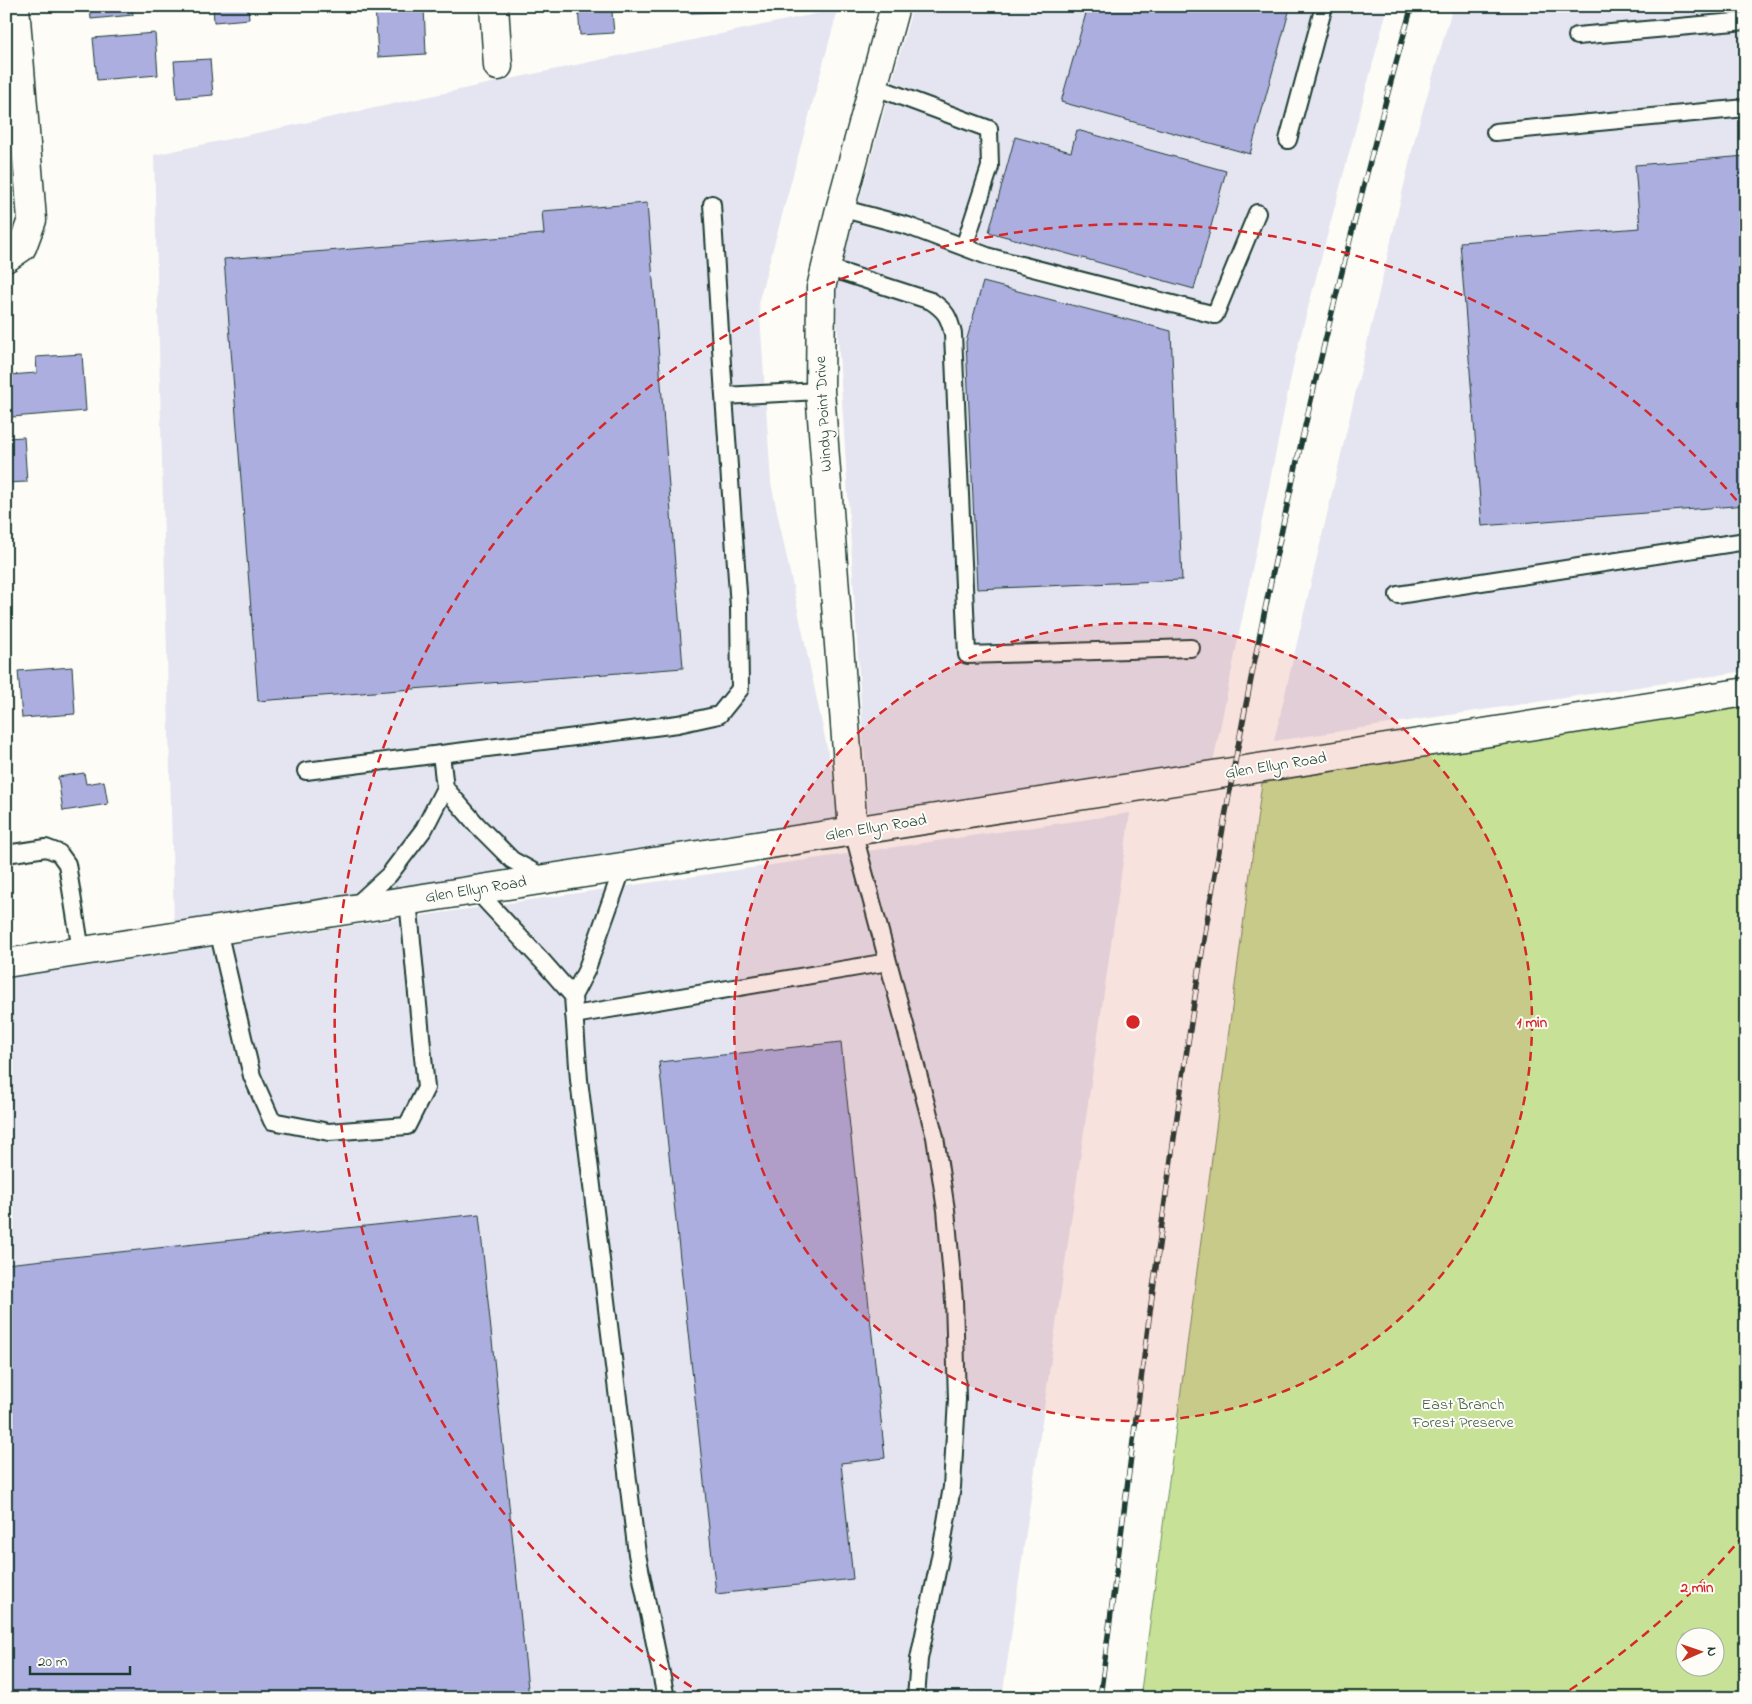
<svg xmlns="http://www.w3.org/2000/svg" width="1752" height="1704" font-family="'Indie Flower',sans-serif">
<rect width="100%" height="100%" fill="#fdfcf7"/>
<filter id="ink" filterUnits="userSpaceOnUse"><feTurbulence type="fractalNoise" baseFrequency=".02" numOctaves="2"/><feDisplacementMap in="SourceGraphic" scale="10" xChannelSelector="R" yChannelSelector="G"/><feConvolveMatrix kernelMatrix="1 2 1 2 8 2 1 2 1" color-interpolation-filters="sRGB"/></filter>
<g filter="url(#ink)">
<path fill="#e4e5f0" d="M913,6H1388L1295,357L1213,763L868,816L835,289Z
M1453,6H1746V671L1274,741L1416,134Z
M838,9L759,300L771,483L842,818L174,926L154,155Z
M1130,813L1002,1698H6V976Z"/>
<path fill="#c7e197" stroke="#738f66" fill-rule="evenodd" d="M1746,706V1698H1140L1262,783ZM1684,1636H1714V1666H1684Z"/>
<path fill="#abaedf" stroke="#1f3d34" d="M90,6H132L133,15L91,19Z
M213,6H248L249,19L214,22Z
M375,6H424L426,54L378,57Z
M578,6H628V11L612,12L614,33L580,35Z
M687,6H724V12L688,13Z
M1088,6H1284L1290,8L1250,154L1061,102Z
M155,33L158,75L97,80L93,38Z
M210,59L213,95L177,98L174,61Z
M1077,130L1226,171L1194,289L989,232L1015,137L1071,152Z
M1746,156V505L1482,526L1460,242L1640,228L1635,165Z
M647,203L683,668L258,701L224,259L544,234L542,211Z
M983,282L1171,331L1182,580L977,589L966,342Z
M82,354L86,411L12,417L9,375L37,373L36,357Z
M24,437L27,482L6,483V438Z
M72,667L75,714L22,718L18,671Z
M84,773L86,784L104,781L108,804L63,811L58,777Z
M841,1042L885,1458L841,1463L853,1579L716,1594L659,1062Z
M479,1214L529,1698H6V1264Z"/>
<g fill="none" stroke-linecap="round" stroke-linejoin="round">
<g stroke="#1f3d34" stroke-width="20">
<path id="lane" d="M1577,36L1746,21
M873,86L989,129L990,167L964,247
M1495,132L1746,108
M1288,140L1324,6
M712,204L724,396L820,391
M840,208L908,226L990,257L1215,315L1257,213
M826,267L931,301C946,311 949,317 953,334L967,655L1191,648
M1398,595L1746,541
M441,754L445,788L477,825L512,860L545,878
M306,771L678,724L719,715L740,689L739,607L724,396
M853,831L935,1137L946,1210L954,1300L957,1399L952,1487L940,1557L919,1659L916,1698
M6,854L46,848L59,853L67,864L81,951
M476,890L544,963L573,996L586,971L623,867
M353,908L389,875L424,829L445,788
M218,930L252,1076L272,1121L329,1132L407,1126L426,1088L408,900
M573,996L579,1080L637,1554L666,1698
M574,1015L888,962"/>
</g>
<g stroke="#1f3d34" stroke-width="31">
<path id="street" d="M494,6L498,66
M6,258L22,247L32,220L15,6
M853,831L820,391L821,288L839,213L895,6"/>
</g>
<g stroke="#1f3d34" stroke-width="31">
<path id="secondary" d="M6,963L1746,692"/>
</g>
<use href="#lane" stroke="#fdfcf7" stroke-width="16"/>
<use href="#street" stroke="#fdfcf7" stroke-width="28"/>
<use href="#secondary" stroke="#fdfcf7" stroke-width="28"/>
<g stroke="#1f3d34" stroke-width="5.5">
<path id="rail" d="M1100,1698C1134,1435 1166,1171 1209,909C1247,682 1295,456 1352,232C1371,157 1390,81 1412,6"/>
</g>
<use href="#rail" stroke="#fdfcf7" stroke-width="4" stroke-dasharray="11" stroke-linecap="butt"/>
</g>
</g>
<circle cx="1133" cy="1022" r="399" fill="#d62828" fill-opacity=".12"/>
<g fill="none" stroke="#d62828" stroke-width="2.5" stroke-dasharray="9 6">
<circle cx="1133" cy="1022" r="399"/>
<path d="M1744 1535A798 798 0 0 1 1562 1695M704 1695A798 798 0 1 1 1744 509"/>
</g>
<g text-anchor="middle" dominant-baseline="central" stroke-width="4" stroke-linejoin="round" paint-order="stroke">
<g font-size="16" fill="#1f3d34" stroke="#fdfcf7">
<text transform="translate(824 414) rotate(-93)">Windy Point Drive</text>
<text transform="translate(1276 766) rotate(-9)">Glen Ellyn Road</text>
<text transform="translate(876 828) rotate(-9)">Glen Ellyn Road</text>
<text transform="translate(476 890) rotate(-9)">Glen Ellyn Road</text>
</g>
<g font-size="16" fill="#415e48" stroke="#fdfcf7">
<text x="1463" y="1405">East Branch<tspan x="1463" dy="18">Forest Preserve</tspan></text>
</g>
</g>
<circle cx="1133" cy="1022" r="8" fill="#d62828" stroke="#fdfcf7" stroke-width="2.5"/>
<g font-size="15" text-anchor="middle" font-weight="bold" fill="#d62828" stroke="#fdfcf7" stroke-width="4" stroke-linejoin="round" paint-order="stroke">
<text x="1532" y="1027">1 min</text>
<text x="1697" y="1592">2 min</text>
</g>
<rect width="1752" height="1704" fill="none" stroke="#fdfcf7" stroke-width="25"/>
<rect x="12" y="12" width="1727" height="1679" fill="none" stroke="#1f3d34" stroke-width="2" filter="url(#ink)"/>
<g transform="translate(1700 1652) rotate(88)"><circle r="24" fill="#fdfcf7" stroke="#a4b0a9"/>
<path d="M0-4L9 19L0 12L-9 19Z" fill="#c8321e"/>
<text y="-8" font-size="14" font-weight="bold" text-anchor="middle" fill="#1f3d34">N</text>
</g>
<path d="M30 1666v8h100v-8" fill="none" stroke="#1f3d34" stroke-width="2.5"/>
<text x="38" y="1666" font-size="15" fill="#1f3d34" stroke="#fdfcf7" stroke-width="4" paint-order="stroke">20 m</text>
</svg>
